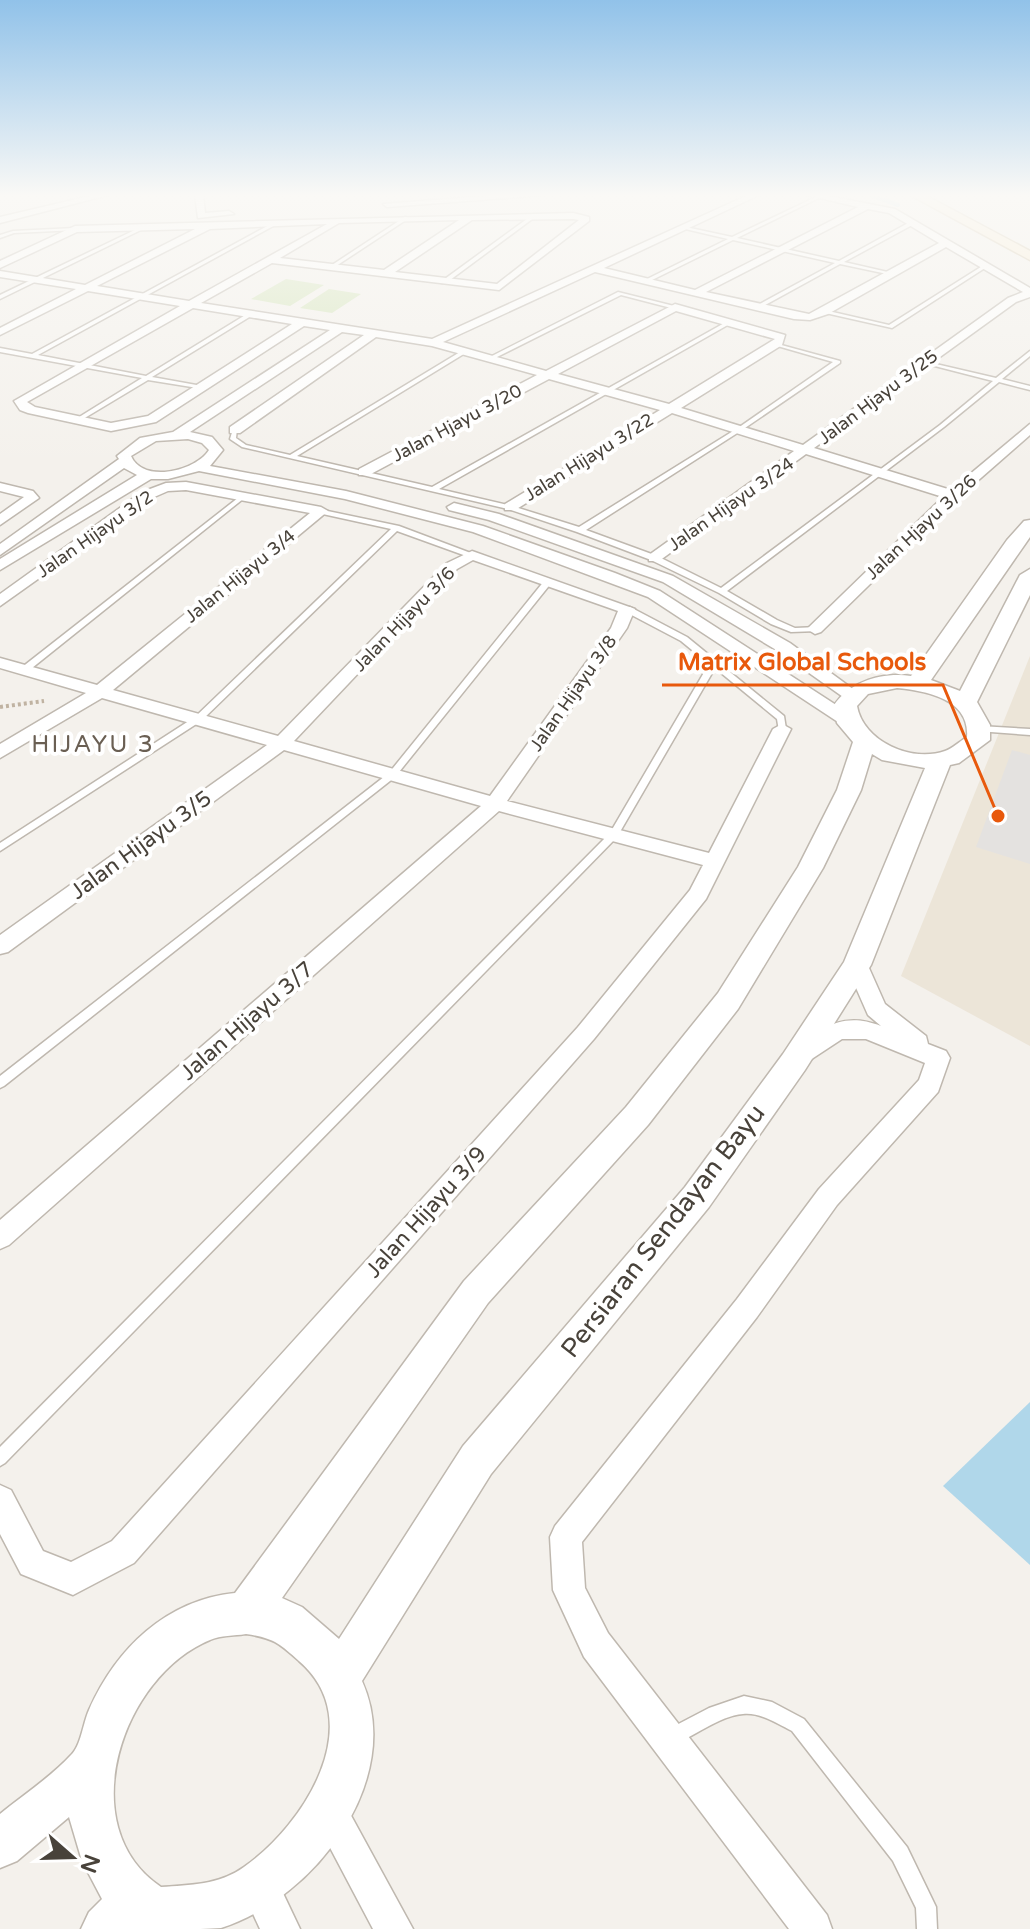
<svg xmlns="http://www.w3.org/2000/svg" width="1030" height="1929" font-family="'Varela Round',sans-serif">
<rect width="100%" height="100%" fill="#f4f1ec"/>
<path fill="#ece5d8" d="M1030,656V1046L901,976Z"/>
<path fill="#d4e4ba" d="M286,279L324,285L290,306L251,299Z
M329,289L361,294L332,313L300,308Z"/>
<path fill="#e4e2e0" d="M1012,750L1030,755V864L976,847Z"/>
<path fill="#b0d7ea" d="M1030,1402V1565L943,1486Z"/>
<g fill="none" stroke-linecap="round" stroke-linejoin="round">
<path stroke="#b0d7ea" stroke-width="4" d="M870,195L898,205"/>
<g stroke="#bfb8af" stroke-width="3">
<path id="service" d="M820,195L821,197L737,238L839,261L910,222H914V224L844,262L892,273V275L840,264L758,309L756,306L835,263L733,240L648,282L643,281L728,239L681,228V226L732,237Z
M531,216L535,217L446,283H442V281Z
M405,217L409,218L333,268L329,267Z
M273,223L277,224L38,355L146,376L247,314H251V316L152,377L202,386L204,387V389L148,380L78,422L75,420L76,419L142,378L0,352V348L32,354Z
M141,227L145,228L0,299V295Z
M75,228L77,230L14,233L0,238V235L13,231Z
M984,265L988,266L892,328L821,312L824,310L889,325Z
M618,292L678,307L675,309L621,295L493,359L488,358Z
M728,321L733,322L439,489L512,506L579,527L738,428L833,362L774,345V343L840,361V363L742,430L586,530L657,556L721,588L940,425L993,381L923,363V361L996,378L1030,351V356L1002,379L1030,386V390L999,382L944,427L727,591L777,620L795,628L818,627V631L791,632L771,624L719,593L651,560L577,532L508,509L242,447L230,439L233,429H237L236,438L246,445L290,455L465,349L467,352L297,456L432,487Z
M243,494L248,495L27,672H21V668Z
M318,509L399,526L476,555L469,557L397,531L201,721L0,851V843L195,717L391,529L318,513Z
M545,580L552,582L395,777L4,1086L0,1088V1076L389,773Z
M624,607H630L687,637L784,716L786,729L785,731H779L777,719L715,668L617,837L5,1463L0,1466V1447L610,833L709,664L681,641L624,611Z
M980,726L1030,729V735L977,731V727Z
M744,1696L772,1702L804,1719L907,1847L936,1907L937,1929H917L916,1908L893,1861L792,1731C778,1724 760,1712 743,1714C719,1716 693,1737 671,1746L665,1743L662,1737L665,1731L709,1708Z"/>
</g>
<g stroke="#bfb8af" stroke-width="3">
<path id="minor" d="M94,195H108L0,223V217Z
M195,195H203L205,213L229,211L234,214L198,218Z
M499,195H545L387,207L383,204Z
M748,195H759L604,268L695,290L858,207L807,195H823L895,209L1030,288V297L1016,302L814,448L951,490L1030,424V435L958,498L821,632L815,634L807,629L943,497L806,454L659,561H649V555L794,451L672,413L515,510H505V504L660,410L549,379L369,475H359V469L537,375L432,346L376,337L240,433H230V427L364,335L342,332L190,432L212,437L223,450L210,466L346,491L483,526L615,573L660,591L850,714L853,718L850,722H838L648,597L473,532L345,499L199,471L168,479H151L0,570V559L137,475L124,468L0,555V544L119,459L117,456L140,438L173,432L330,330L304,326L156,422L111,431L28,413L20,410L14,401L180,306L88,291L0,335V328L76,289L0,277V271L85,285L195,229L77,232L0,268V261L75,226L573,213L589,217V221L499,290L272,263L201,303L432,339ZM868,209L889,213L939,243L809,314L706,292ZM573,219L579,220L497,284L395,272L472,220ZM459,220L384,270L280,258L339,223ZM327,224L189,301L97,286L210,229ZM946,247L1023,292L1008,298L803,445L681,408L782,345L785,335L675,304L546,371L443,342L595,272L794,319L810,320L828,314ZM193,308L292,324L148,416L111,423L35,407L27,402ZM676,311L775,339L669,404L558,374ZM188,439L202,443L209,450C196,471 143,484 131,456L156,441Z
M186,482L321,507L328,511L113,690L278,736L447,563L472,551L635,609L627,628L507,801L709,853L773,729L782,724L791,729L706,899L594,1039L134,1563L73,1595L21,1574L0,1534V1485L11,1490L43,1551L71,1562L112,1541L578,1027L690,890L703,865L499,811L9,1245L0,1249V1220L481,806L284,750L8,952L0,954V935L267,745L102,698L0,758V744L86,693L0,668V658L97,685L310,513L186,490L168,491L152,498L0,606V594L142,492L166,483ZM473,560L618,611L611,628L490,796L294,741L457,569Z
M0,483L33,491L39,498L0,525V514L24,497L0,491Z
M454,503L499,514L673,576L790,643L861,695L858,699H846L778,651L663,582L489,520L449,510L447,507Z
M857,957L865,959L885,1004L926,1036L928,1044L946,1051L950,1058L938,1092L837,1205L757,1317L582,1542L585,1588L608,1633L827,1915L832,1929H789L584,1657L553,1590L550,1537L555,1526L737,1299L819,1189L919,1080L925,1063L866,1039H842L801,1066L793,1064L789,1057L793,1050C823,1028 842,1011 881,1026L868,1015L846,965L849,959Z
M335,1805L348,1810L413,1929H373L317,1823L322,1810Z
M267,1884L281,1889L300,1929H260L248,1903L253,1889Z"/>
</g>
<g stroke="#bfb8af" stroke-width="3">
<path id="tertiary" d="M1030,520V537L931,680L960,691L1020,575L1030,569V595L977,702L990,725V740L959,763L950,765L871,965L805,1070L709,1207L491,1474L362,1681C406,1779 314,1899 221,1928C209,1929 192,1929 179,1929C146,1929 114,1929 81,1929L89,1912L102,1899L82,1861L69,1817L17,1861L0,1868V1814C23,1795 51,1777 71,1755C81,1746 83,1723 89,1710C116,1649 166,1600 235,1593L464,1281L626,1107L718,993L798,867L837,790L853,742L837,723L834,705C851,681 883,672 911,676L1007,540L1024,521ZM897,688C927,691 970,699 967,737C960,741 952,749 945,751C911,763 863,741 857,706L868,694ZM872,754L882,760L925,768L844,962L783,1054L685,1187L463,1446L339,1639L302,1607L282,1598L488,1303L648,1125L738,1009L823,868L861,790ZM246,1634C273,1638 279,1643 299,1661C370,1722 304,1825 244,1867C219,1885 190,1885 161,1887C71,1827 122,1676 210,1640C221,1635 234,1636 246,1634Z"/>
</g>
<g stroke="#cfbfa1" stroke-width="3">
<path id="secondary" d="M910,195H925L1030,251V260Z"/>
</g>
<path stroke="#c0b3a2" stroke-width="4" stroke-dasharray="3 3" stroke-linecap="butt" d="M0,707L44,701"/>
<use href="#service" fill="#fff" fill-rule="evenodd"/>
<use href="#minor" fill="#fff" fill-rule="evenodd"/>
<use href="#tertiary" fill="#fff" fill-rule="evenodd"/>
<use href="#secondary" fill="#faecd1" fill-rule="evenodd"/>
</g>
<linearGradient id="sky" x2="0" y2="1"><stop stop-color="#91c2e9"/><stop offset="0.42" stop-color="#faf9f6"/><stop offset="1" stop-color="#faf9f6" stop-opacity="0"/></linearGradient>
<rect width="1030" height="465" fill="url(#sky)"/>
<g text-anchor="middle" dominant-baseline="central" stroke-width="8" stroke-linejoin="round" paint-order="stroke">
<g font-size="18" fill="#48423a" stroke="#fff">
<text transform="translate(878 397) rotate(-37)">Jalan Hjayu 3/25</text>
<text transform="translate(457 423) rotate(-28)">Jalan Hjayu 3/20</text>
<text transform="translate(589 457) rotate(-32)">Jalan Hijayu 3/22</text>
<text transform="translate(731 504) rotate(-35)">Jalan Hijayu 3/24</text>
<text transform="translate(921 527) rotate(-43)">Jalan Hjayu 3/26</text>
<text transform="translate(95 534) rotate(-35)">Jalan Hijayu 3/2</text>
<text transform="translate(240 576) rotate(-39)">Jalan Hijayu 3/4</text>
<text transform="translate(404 619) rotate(-46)">Jalan Hijayu 3/6</text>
<text transform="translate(573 693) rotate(-55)">Jalan Hijayu 3/8</text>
</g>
<g font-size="22" fill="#48423a" stroke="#fff">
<text transform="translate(141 845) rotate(-36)">Jalan Hijayu 3/5</text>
<text transform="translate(247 1021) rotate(-41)">Jalan Hijayu 3/7</text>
<text transform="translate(426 1212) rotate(-48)">Jalan Hijayu 3/9</text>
</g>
<g font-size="24" letter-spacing="2" fill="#6a5f53" stroke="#fff">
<text x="93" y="744">HIJAYU 3</text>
</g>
<g font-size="26" fill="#48423a" stroke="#fff">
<text transform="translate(663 1231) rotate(-52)">Persiaran Sendayan Bayu</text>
</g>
</g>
<path fill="none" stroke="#e8590c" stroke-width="3" d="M998 816L943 685H662"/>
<circle fill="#e8590c" stroke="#fff" stroke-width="3" cx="998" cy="816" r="8"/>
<g font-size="24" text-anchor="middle" font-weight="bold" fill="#e8590c" stroke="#fff" stroke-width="8" stroke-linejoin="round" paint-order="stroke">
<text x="802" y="670">Matrix Global Schools</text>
</g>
<g transform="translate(72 1857) rotate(110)" stroke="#ffffff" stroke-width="6" paint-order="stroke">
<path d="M0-6L14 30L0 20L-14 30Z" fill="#48423a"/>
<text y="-12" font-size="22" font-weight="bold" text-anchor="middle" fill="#48423a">N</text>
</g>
</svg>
